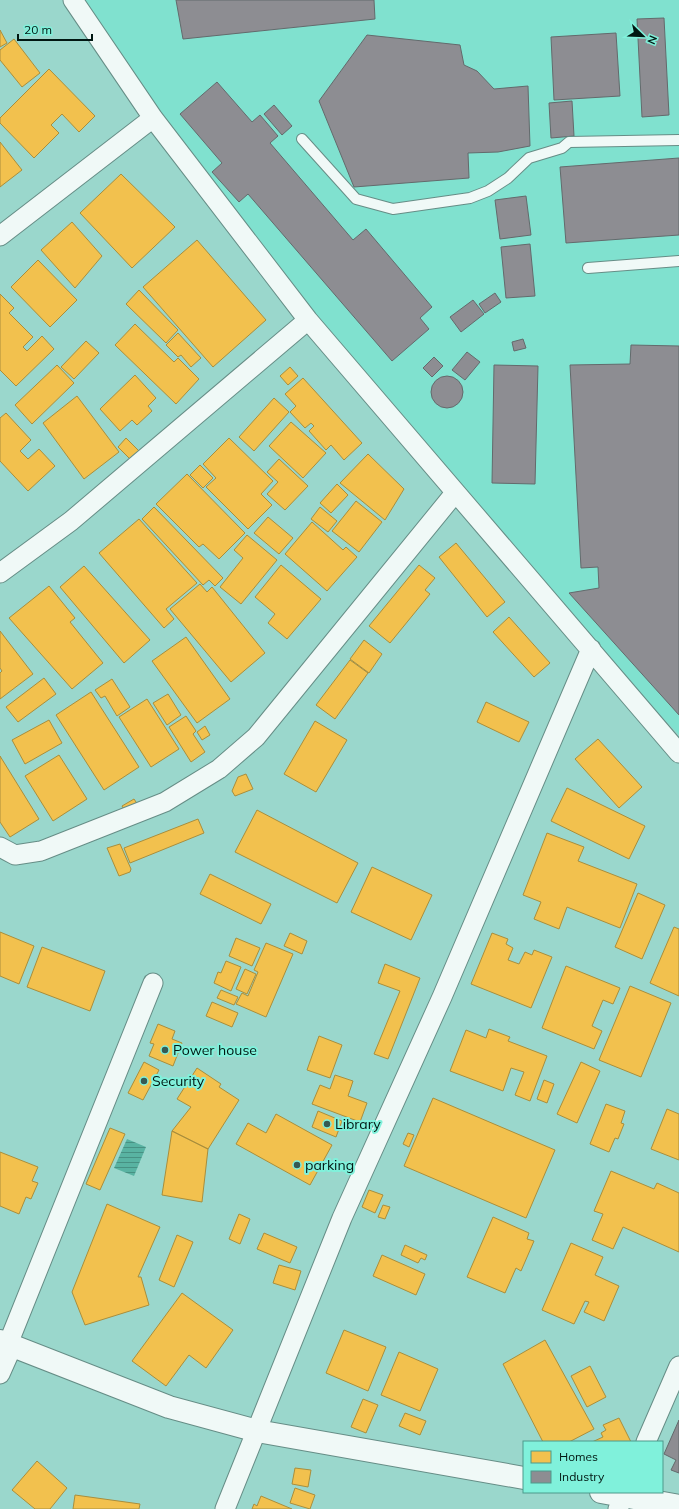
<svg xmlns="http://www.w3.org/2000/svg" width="679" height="1509" font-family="Mulish,sans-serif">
<defs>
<pattern id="water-rules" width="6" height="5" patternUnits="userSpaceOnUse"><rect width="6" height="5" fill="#59b3a2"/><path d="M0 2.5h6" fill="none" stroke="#479183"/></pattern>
</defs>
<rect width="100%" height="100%" fill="#9ad7cc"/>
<path fill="#80e1cf" d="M77,0H679V735L511,559L146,106Z"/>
<path fill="url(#water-rules)" d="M127,1139L146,1147L134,1176L114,1168Z"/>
<path fill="#f2c14e" stroke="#a98e3c" d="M0,30L7,43L0,47Z
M14,39L40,73L22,87L0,60V50Z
M49,69L95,116L79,132L62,114L51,125L59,133L34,158L0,123V118Z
M0,142L22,170L0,187Z
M121,174L175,227L132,268L80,213Z
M72,222L102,256L75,288L41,250Z
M197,240L266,320L213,367L143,287Z
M38,260L77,300L50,327L11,287Z
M139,290L178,330L166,343L126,304Z
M0,294L14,308L9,313L33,337L23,347L27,351L42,336L54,349L16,386L0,370Z
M135,324L174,362L178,358L199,379L176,404L115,345Z
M178,333L201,358L191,367L181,355L178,357L166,345Z
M86,341L99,353L74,379L61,367Z
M57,365L74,383L32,424L15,405Z
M290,367L298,376L288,385L280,376Z
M135,375L156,398L148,406L152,411L137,425L132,420L120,431L100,409Z
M303,378L362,443L344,460L331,445L326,450L309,431L314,426L311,423L305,428L290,412L296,406L285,394Z
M77,396L119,452L84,479L43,423Z
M274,398L289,412L254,451L239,437Z
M6,413L31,440L20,451L28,459L39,449L55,466L28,491L0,461V418Z
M291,422L326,453L303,478L269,446Z
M126,438L142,454L133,462L118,447Z
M229,438L273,481L261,494L272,505L248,529L206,487L216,478L203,464Z
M368,454L404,489L385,520L340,483Z
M279,459L308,486L285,510L267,494L278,482L267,472Z
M200,465L213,478L203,488L190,475Z
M187,474L245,533L219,559L203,544L199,547L156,504Z
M337,484L348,495L331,513L320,503Z
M356,501L382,522L359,552L332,531Z
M154,507L223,578L215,586L209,580L203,585L142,519Z
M320,507L337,521L328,532L311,519Z
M268,517L293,538L279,554L254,533Z
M139,519L197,583L166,609L174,619L164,628L99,553Z
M312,522L343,550L346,547L357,557L327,591L285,554Z
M247,535L277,560L241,604L220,587L243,558L234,550Z
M456,543L505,602L487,617L439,557Z
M281,565L321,599L287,639L268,623L275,614L255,597Z
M419,565L435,578L425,590L430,594L390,643L369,626Z
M84,566L150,640L124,663L60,587Z
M200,584L207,592L212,587L265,653L231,682L170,609Z
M49,586L75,618L70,622L103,663L72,689L9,618Z
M509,617L550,663L534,677L493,632Z
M0,631L33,674L0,699V673L2,671L0,668Z
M186,637L230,699L197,723L152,661Z
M364,640L382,654L369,673L350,659Z
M350,660L368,673L335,719L316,705Z
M44,678L56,694L18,722L6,707Z
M112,679L130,707L117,716L105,696L101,698L95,690Z
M91,692L139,767L104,790L56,715Z
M168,694L181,715L167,725L153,703Z
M147,699L179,749L151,767L119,717Z
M486,702L529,722L519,742L477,722Z
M186,716L196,731L193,734L205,752L191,762L169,727Z
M49,720L62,743L25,764L12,740Z
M315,721L347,740L316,792L284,774Z
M205,726L210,735L202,740L197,732Z
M598,739L642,787L619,808L575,759Z
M59,755L87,799L53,821L25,776Z
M0,756L39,819L10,837L0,822Z
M246,774L253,789L235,796L232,791L238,777Z
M567,788L645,826L629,859L551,821Z
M134,799L140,808L127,815L122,806Z
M257,810L358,863L337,903L235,852Z
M198,819L204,833L130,863L124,848Z
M547,833L584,847L578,861L637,884L620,928L567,907L559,929L534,919L541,902L523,895Z
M120,844L131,869L130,872L119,876L107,848Z
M372,867L432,895L411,940L351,912Z
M210,874L271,904L261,924L200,894Z
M638,893L665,905L642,959L615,947Z
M674,927L679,929V996L650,983Z
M0,932L34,946L19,984L0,976Z
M290,933L307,941L302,954L284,946Z
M492,933L508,939L506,944L513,948L508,960L519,964L525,952L532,955L534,950L552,957L531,1008L471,984Z
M236,938L260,948L252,966L229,956Z
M266,943L293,954L266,1017L236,1004L242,993L248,996L258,972L254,970Z
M42,947L105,971L90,1011L27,987Z
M226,961L241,967L231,991L214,983L218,972L221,973Z
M385,964L420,978L388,1059L374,1054L400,991L378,983Z
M566,966L620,988L613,1004L603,1000L592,1026L602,1031L594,1049L542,1028Z
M245,969L256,974L247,994L236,989Z
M630,986L671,1003L641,1077L599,1060Z
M221,990L238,997L234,1005L217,998Z
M212,1002L238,1013L232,1027L206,1016Z
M158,1024L175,1031L172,1039L182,1043L173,1066L149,1056L154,1044L150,1043Z
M489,1029L510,1037L508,1041L547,1056L530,1101L515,1095L524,1072L511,1068L503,1091L450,1071L466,1030L486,1038Z
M319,1036L342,1045L330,1078L307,1070Z
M144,1062L159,1070L143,1100L128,1093Z
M581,1062L600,1071L577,1123L557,1114Z
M197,1068L221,1084L219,1087L239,1100L208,1149L172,1131L191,1107L177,1099Z
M335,1075L353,1081L348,1096L367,1103L360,1122L312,1104L320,1085L330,1089Z
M544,1080L554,1084L547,1103L537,1099Z
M433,1098L555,1150L526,1218L404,1166Z
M606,1104L625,1111L621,1123L624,1124L618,1139L615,1138L609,1152L590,1144Z
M667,1109L679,1114V1160L651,1149Z
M318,1111L342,1121L336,1137L312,1127Z
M276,1114L332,1145L310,1185L236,1144L248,1123L266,1133Z
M110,1128L125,1134L100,1190L86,1184Z
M172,1131L208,1149L202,1202L162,1195Z
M408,1133L414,1135L409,1147L403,1144Z
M0,1152L38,1167L32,1181L38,1183L31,1199L26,1197L19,1214L0,1206Z
M611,1171L654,1189L657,1183L679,1193V1252L623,1227L613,1249L592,1240L603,1214L594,1211Z
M369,1190L383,1195L375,1213L362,1207Z
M107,1204L160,1227L138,1277H141L149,1305L85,1325L72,1292Z
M383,1205L390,1207L385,1219L378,1217Z
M239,1214L250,1219L240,1244L229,1239Z
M493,1217L529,1233L527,1239L534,1241L521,1271L516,1268L505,1293L467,1277Z
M264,1233L297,1247L290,1263L257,1249Z
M177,1235L193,1242L174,1287L159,1280Z
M571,1243L603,1257L595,1275L619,1286L604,1321L584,1312L589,1302L585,1301L574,1324L542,1310Z
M405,1245L427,1255L425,1260L421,1258L418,1263L401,1255Z
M382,1255L425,1274L416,1295L373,1276Z
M279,1265L301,1271L295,1290L273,1283Z
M182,1293L233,1330L206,1368L189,1355L166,1386L132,1361Z
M344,1330L386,1347L368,1391L326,1373Z
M545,1340L594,1429L569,1442H543L503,1364Z
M399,1352L438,1369L420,1411L381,1395Z
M590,1366L606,1397L587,1407L571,1376Z
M363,1399L378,1405L366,1433L351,1427Z
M405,1413L426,1421L420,1435L399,1426Z
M619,1418L631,1442H592L603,1437L601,1433L606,1430L603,1425Z
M37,1461L67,1488L50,1509H35L12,1490Z
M295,1468L311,1470L308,1487L292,1484Z
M295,1488L315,1495L310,1509L290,1503Z
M75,1495L140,1504L139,1509H73Z
M261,1496L292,1509H252L254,1504L257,1506Z"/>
<path fill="#8d8d92" stroke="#636a6c" d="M176,0H374L375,19L183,39Z
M664,18L669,115L642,117L637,19Z
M616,33L620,96L554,100L551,37Z
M367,35L460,45L464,65L477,71L494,89L528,86L530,146L498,152L468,153L469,178L354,187L319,101Z
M217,82L252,122L260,115L278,136L270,143L353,240L366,229L432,307L420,318L429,329L392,361L248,194L239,202L212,172L222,163L180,114Z
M572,101L574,136L551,138L549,103Z
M274,105L292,126L282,135L264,114Z
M679,158V235L566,243L560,167Z
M526,196L531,235L500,239L495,200Z
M530,244L535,296L506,298L501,247Z
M495,293L501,302L485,313L479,304Z
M473,300L484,314L461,332L450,317Z
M523,339L526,348L514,351L512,342Z
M631,345L679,346V715L569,593L599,588L598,567L581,568L570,365L630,364Z
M467,352L480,362L465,380L452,370Z
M434,357L443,366L432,377L423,368Z
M494,365L538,366L535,484L492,483Z
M431 392a16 16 0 1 1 32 0a16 16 0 1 1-32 0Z
M679,1420V1473L671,1470L676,1460L664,1454Z"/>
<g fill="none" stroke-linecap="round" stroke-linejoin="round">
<g stroke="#668d86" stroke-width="12">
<path id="service" d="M302,139L356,199L393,209L470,198L488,191L508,178L529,158L562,148L569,142L679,140
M588,268L679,261"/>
</g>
<g stroke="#668d86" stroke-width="21">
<path id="minor" d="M73,0L153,118L308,320L679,753
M0,236L153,118
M0,573L71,521L308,320
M0,847L15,855L41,851L165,802L219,769L256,737L455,493
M8,1344L153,983
M0,1374L12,1347
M646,1442L679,1366
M225,1509L342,1218L442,997L591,649
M618,1509L625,1492"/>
</g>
<g stroke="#668d86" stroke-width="24">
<path id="secondary" d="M0,1341L169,1407L257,1431L524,1478
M601,1492L679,1506"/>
</g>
<use href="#service" stroke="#f0f9f7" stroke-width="10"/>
<use href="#minor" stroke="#f0f9f7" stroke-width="19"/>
<use href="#secondary" stroke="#f0f9f7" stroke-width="22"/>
</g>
<g fill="#365a53" stroke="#80f1db" stroke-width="1.5">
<circle cx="165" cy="1050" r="4"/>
<circle cx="144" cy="1081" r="4"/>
<circle cx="327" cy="1124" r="4"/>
<circle cx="297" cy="1165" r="4"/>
</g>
<g text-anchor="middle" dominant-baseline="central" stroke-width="4" stroke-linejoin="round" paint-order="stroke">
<g font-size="14" fill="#001712" stroke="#80f1db" text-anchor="start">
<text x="173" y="1050">Power house</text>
<text x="152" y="1081">Security</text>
<text x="335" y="1124">Library</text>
<text x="305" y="1165">parking</text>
</g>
</g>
<rect x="523" y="1441" width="140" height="52" fill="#80f1db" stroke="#4d9a8b"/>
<rect x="531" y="1451" width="20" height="12" fill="#f2c14e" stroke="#4d9a8b"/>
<text x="559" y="1461" font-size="12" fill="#001712">Homes</text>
<rect x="531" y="1471" width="20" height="12" fill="#8d8d92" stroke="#4d9a8b"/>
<text x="559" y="1481" font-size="12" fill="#001712">Industry</text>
<g transform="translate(643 36) rotate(113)" stroke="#80f1db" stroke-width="3" paint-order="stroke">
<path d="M0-3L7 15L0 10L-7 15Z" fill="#001712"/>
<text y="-6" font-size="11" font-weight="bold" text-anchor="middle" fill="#001712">N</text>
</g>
<path d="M18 34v6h74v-6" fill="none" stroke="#001712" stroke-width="2"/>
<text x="24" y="34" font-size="12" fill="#001712" stroke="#80f1db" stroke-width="3" paint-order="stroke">20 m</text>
</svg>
